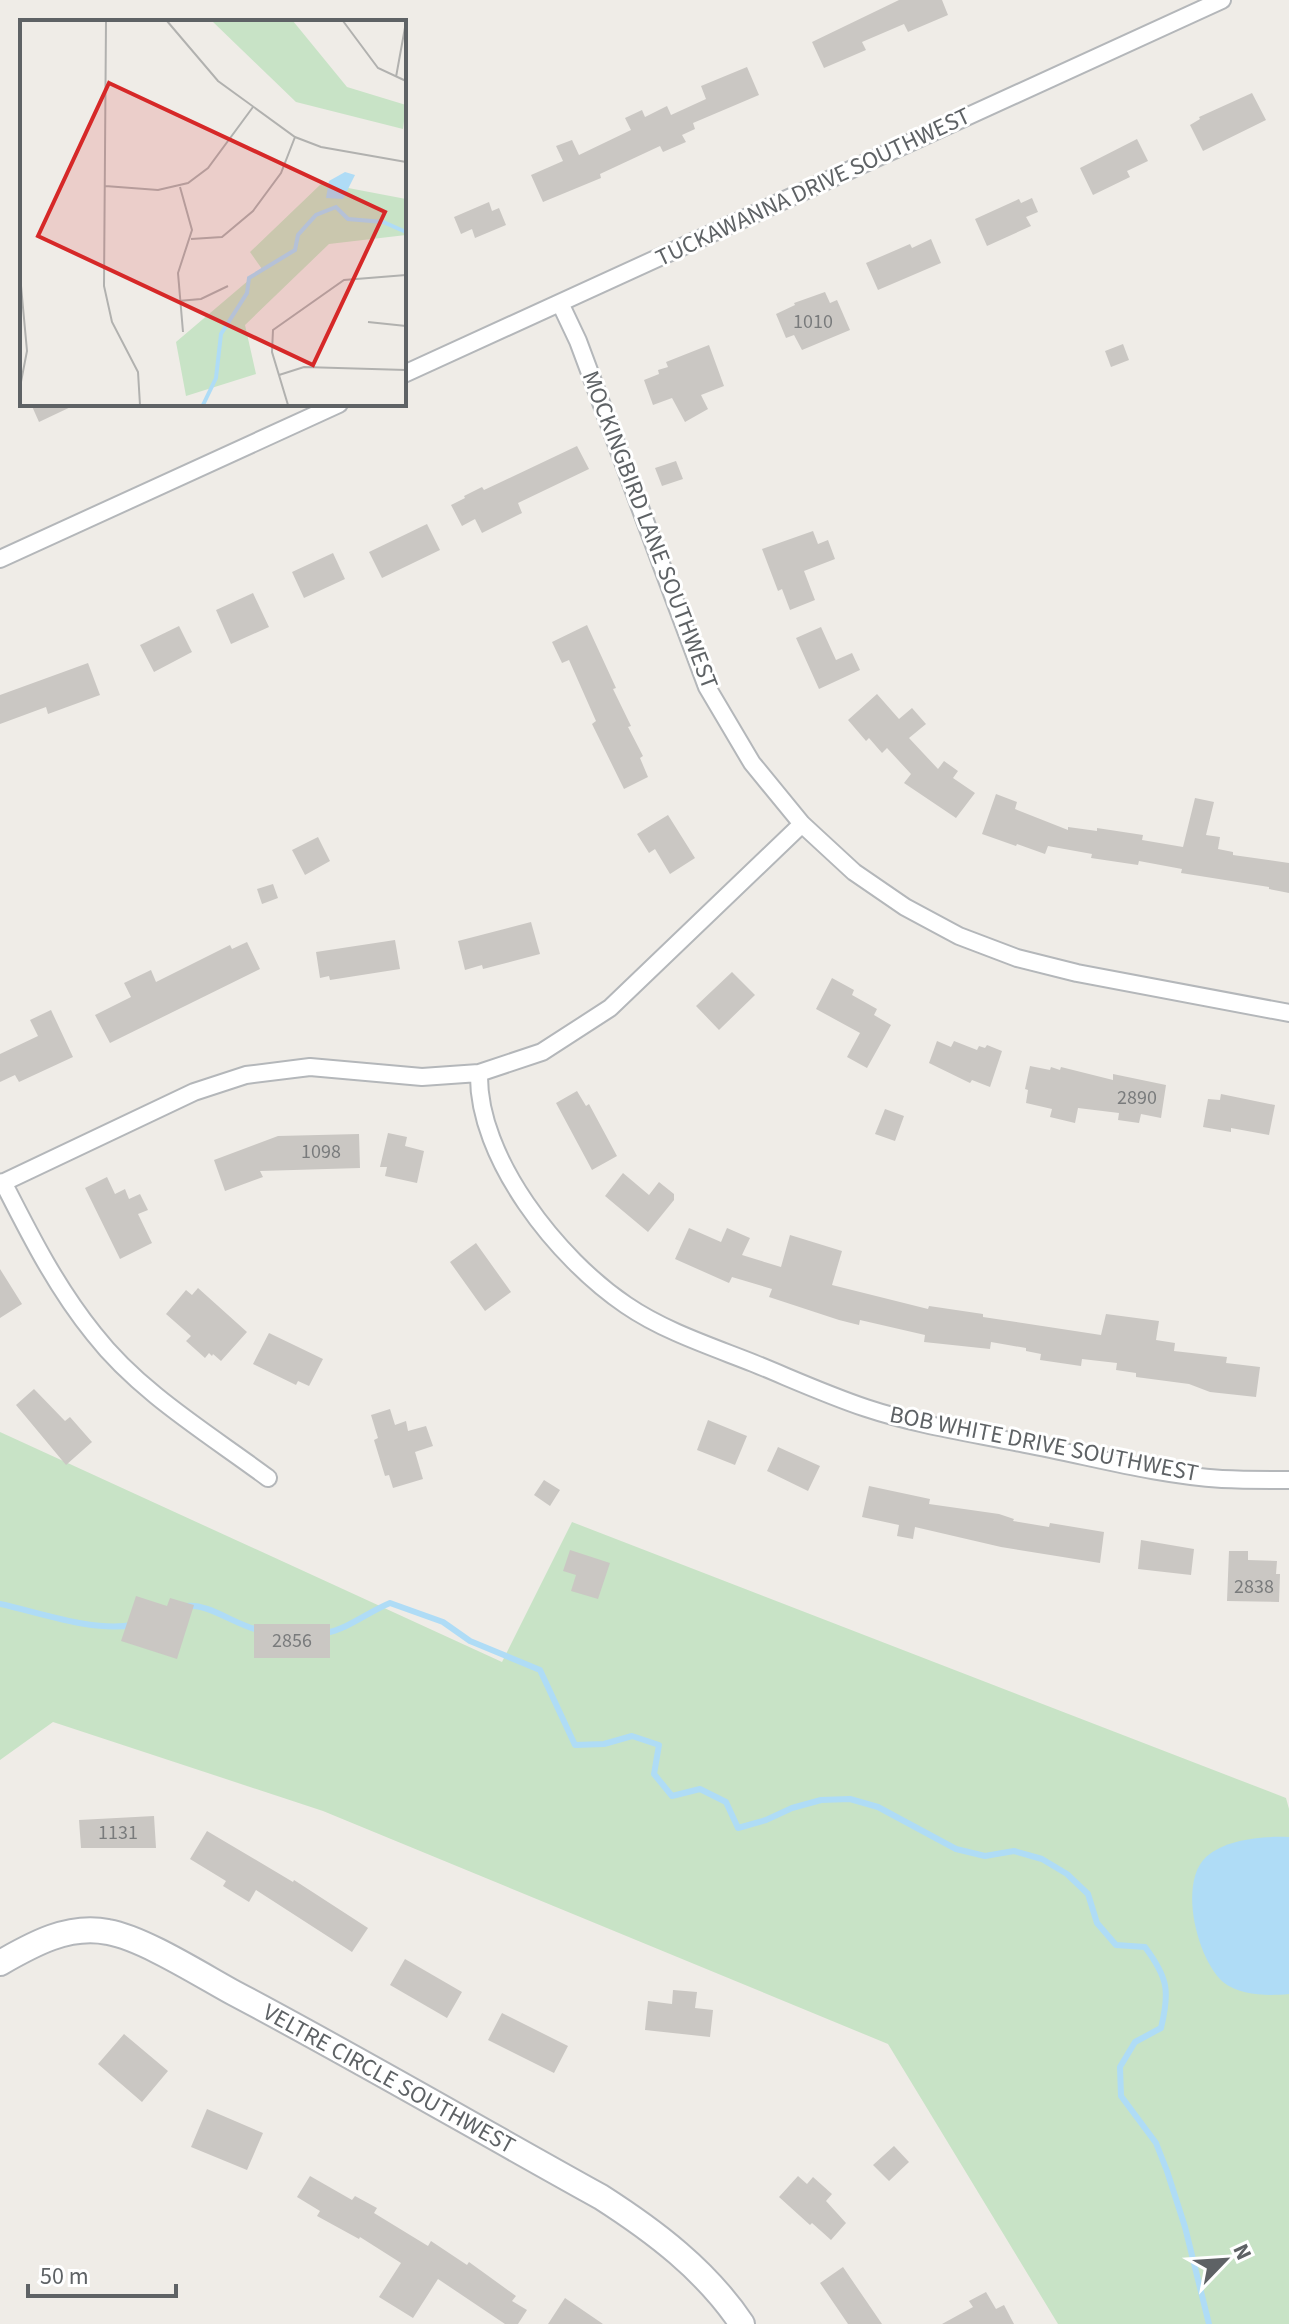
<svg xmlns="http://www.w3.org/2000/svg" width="1289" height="2324" font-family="'Source Sans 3',sans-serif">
<rect width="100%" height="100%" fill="#efece7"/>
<path fill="#c8e3c6" d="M0,1432L502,1662L572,1522L1286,1798L1289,1809V2324H1058L888,2044L323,1811L53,1722L0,1760Z"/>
<path fill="#afdcf6" d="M1289,1837V1994C1269,1996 1240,1996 1223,1982C1197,1959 1178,1883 1206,1857C1226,1839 1263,1836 1289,1837Z"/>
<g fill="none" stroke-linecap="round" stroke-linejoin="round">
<path stroke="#afdcf6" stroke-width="6" d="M0,1604C42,1613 91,1632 133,1625
M187,1606C207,1603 236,1625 258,1630
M325,1633C348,1629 368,1612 390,1603L443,1622L470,1641L540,1670L575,1745L604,1744L632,1736L659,1745L654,1774L672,1796L700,1789L726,1802L738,1828L766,1820L792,1808L821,1800L850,1799L878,1807L956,1849L985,1856L1014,1851L1042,1859L1067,1874L1088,1894L1097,1923L1116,1945L1145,1947C1168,1978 1170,1991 1161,2028L1135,2042L1120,2067L1121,2096L1156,2143L1167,2171L1185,2227L1209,2324"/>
</g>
<path fill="#cac7c3" d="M899,0H942L948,15L908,32L904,24L862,42L866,50L824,68L812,42Z
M747,67L759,95L693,123L695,129L682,135L686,142L663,152L660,146L600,174L601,178L543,202L531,175L563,161L556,146L572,140L579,155L631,130L625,118L642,110L645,117L667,106L671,115L706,99L701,86Z
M1252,93L1266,120L1203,151L1190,125L1200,119L1199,117Z
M1137,139L1148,161L1127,171L1130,177L1093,195L1080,168Z
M1032,198L1038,212L1026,217L1031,226L987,246L975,219L1019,199L1021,203Z
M489,202L492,211L499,208L506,225L475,238L472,229L461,234L454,217Z
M931,239L941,263L878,290L866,263L910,244L912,248Z
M825,292L830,303L837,300L850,330L802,350L794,335L786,338L776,314L795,305L794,303Z
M1123,344L1129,360L1111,367L1105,351Z
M709,345L724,386L701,395L708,409L685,422L672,398L653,405L644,380L659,374L658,370L668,367L666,362Z
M31,404H77L39,422Z
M577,446L589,469L518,503L522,513L482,533L475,519L462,526L451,505L465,498L464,496L482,487L484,490Z
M676,461L683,479L662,486L655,468Z
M427,524L440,550L382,578L369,552Z
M813,531L818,544L828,540L835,559L804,571L815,600L790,610L782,589L778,591L762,549Z
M333,553L345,579L304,598L292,572Z
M253,593L269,627L231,644L216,610Z
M587,625L616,688L613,689L631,726L628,727L643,756L640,758L648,777L624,789L592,724L596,721L569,660L562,663L552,642Z
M179,626L192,652L154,672L140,645Z
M821,627L836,660L852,653L860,670L819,689L796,638Z
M88,663L100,695L48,714L46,707L0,724V695Z
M877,694L899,719L912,708L926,724L909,738L938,769L944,761L958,771L953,778L975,793L956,818L904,783L911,774L887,748L882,753L869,738L866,741L848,720Z
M996,794L1017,802L1015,809L1068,830V827L1097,831V828L1143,835L1142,840L1183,847L1195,798L1214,802L1206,835L1220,837L1218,849L1233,852V855L1289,863V893L1269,889V887L1181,873L1182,869L1139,861L1138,865L1091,858L1092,854L1048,846L1045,854L1017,844L1016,846L982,834Z
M668,815L695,858L670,874L655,849L649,853L637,834Z
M318,837L330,861L305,875L292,850Z
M273,884L278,898L262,904L257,889Z
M531,922L540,954L483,969L482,965L465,970L458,941Z
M395,940L400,969L330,980L329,976L320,978L316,952Z
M247,942L260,969L110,1043L95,1015L131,997L124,983L151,970L156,982L230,945L232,949Z
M732,972L755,995L719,1030L696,1006Z
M832,978L854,990L852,995L877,1009L874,1015L891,1025L867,1068L847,1057L860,1033L816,1009Z
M51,1010L73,1057L19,1082L15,1075L0,1082V1054L38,1036L30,1020Z
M937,1041L951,1047L954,1041L977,1050L979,1046L985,1048L987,1045L1002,1051L990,1087L972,1080L970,1083L929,1063Z
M1030,1066L1050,1070L1051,1067L1060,1070L1061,1067L1113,1080V1074L1166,1085L1161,1118L1141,1114L1139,1123L1118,1120L1119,1113L1078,1108L1075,1123L1050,1117L1052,1109L1026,1103L1028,1090L1025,1089Z
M577,1091L586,1106L589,1104L617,1156L592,1170L556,1103Z
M1221,1094L1275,1105L1269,1135L1231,1128V1132L1203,1127L1208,1099L1220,1100Z
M885,1109L904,1116L895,1141L875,1134Z
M388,1133L407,1137L405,1146L424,1151L417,1183L385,1176L387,1167H380Z
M359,1134L360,1168L260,1171L263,1177L225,1191L214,1160L278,1136Z
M623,1173L649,1195L659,1182L674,1194V1200L648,1232L605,1196Z
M107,1177L115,1194L125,1189L129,1199L140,1194L148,1210L138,1214L152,1243L120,1259L85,1188Z
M689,1228L721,1242L727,1228L750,1238L742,1255L781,1267L790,1235L842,1251L832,1285L928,1309L929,1306L983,1314V1317L1101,1335L1106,1314L1159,1321L1156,1340L1175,1343L1174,1351L1227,1357L1226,1363L1260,1367L1256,1397L1210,1392L1189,1384L1136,1377V1373L1116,1370L1117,1363L1082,1359L1081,1366L1040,1360L1041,1354L1026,1351V1348L991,1342L990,1349L924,1342L925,1335L860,1320L859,1325L839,1320L769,1297L772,1289L732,1277L729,1283L675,1259Z
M476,1243L511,1292L485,1311L450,1262Z
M0,1269L22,1304L0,1318Z
M198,1288L247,1332L221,1361L213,1354L212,1356L209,1353L205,1358L186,1341L191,1336L166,1314L186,1290L192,1295Z
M269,1333L323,1359L309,1386L298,1381L296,1385L253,1364Z
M34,1389L65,1421L70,1417L92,1442L66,1465L16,1405Z
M390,1409L395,1425L406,1421L408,1431L426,1426L433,1446L415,1452L423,1479L393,1488L389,1475L385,1476L374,1440L378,1438L371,1415Z
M708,1420L747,1436L735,1465L697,1450Z
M778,1447L820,1466L808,1491L767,1471Z
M544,1480L560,1490L550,1506L534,1495Z
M869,1486L930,1499L929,1504L999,1514L1014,1519L1013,1521L1049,1527L1050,1523L1104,1532L1100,1563L1001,1547L915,1527L913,1539L897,1536L899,1525L862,1517Z
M1141,1540L1194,1549L1191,1575L1138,1569Z
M570,1550L610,1563L598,1599L571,1591L576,1575L563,1571Z
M1229,1551H1248V1560L1277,1561L1276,1574H1280L1279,1602L1227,1601Z
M136,1596L167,1606L170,1598L194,1605L177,1659L121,1641Z
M254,1624H330V1658H254Z
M154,1816L156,1848H81L79,1820Z
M207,1831L293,1882L294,1880L368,1928L352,1952L256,1890L249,1902L223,1886L226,1881L190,1859Z
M405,1959L462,1992L447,2018L390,1985Z
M673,1990L697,1992L695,2008L713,2010L710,2037L645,2030L648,2001L672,2004Z
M502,2013L568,2046L554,2073L488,2040Z
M124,2034L168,2071L142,2102L98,2064Z
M207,2109L263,2133L247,2170L191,2147Z
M894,2146L909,2162L889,2181L873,2165Z
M310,2176L352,2200L355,2196L377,2208L374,2213L428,2246L431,2241L467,2265L469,2262L516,2296L512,2301L527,2310L518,2324H505L438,2279L413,2318L379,2297L401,2263L360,2237L359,2239L317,2216L320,2211L297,2197Z
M798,2176L807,2184L813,2177L832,2194L826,2201L846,2223L831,2240L812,2223L810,2225L779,2197Z
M843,2267L882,2324H848L820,2283Z
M986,2292L996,2309L1004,2305L1014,2324H942L973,2307L969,2301Z
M565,2298L603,2324H548Z"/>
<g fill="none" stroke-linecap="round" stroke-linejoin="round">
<g stroke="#b4b7ba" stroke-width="20">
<path id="street" d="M560,303L578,341L707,687L752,763L802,824L854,872L905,907L959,936L1017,958L1077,973L1289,1013
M404,374L1222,0
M0,559L339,404
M479,1073C477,1158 558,1259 626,1305C664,1331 710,1346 753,1363C790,1378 827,1395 866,1408C917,1425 972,1433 1025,1444C1090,1456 1156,1475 1222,1479C1244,1480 1267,1480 1289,1480
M3,1182C30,1235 56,1287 94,1334C140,1393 209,1434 268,1478
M0,1184L194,1092L246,1075L310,1067L422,1077L479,1073L542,1052L610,1008L802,824"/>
</g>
<g stroke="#b3b6ba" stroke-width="28">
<path id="secondary" d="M0,1963C33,1944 69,1924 108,1932C143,1938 201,1975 234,1993C357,2058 478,2129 601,2197C654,2231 706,2270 742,2324"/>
</g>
<use href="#street" stroke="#fff" stroke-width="16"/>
<use href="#secondary" stroke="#fff" stroke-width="24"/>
</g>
<g text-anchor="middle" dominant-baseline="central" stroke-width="6" stroke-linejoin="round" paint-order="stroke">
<g font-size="20" fill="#797b7c">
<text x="813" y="322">1010</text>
<text x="1137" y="1098">2890</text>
<text x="321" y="1152">1098</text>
<text x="1254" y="1587">2838</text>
<text x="292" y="1641">2856</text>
<text x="118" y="1833">1131</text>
</g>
<g font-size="24" fill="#5e6265" stroke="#fff">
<text transform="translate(813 187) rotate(-25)">TUCKAWANNA DRIVE SOUTHWEST</text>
<text transform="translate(650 530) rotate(69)">MOCKINGBIRD LANE SOUTHWEST</text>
<text transform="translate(1044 1444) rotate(11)">BOB WHITE DRIVE SOUTHWEST</text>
<text transform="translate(389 2079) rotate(29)">VELTRE CIRCLE SOUTHWEST</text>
</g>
</g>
<g transform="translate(20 20)">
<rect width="386" height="386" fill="#efece7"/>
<path d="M192,1H273L327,67L386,85L383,109L276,82ZM302,163L386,179V215L309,224L225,305L236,354L166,376L156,322L242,249L230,232Z" fill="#c8e3c6"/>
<path d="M325,152L335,155L323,179L306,178L309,161Z" fill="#afdcf6"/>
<path fill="none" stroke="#afdcf6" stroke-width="4" d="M183,385L196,358L201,314L227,273L229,258L275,230L278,215L296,195L316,187L328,199L363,202L386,212"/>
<path fill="none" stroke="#b1b1af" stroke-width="2" d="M86,1L84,266L92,302L118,352L120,385M147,1L198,61L275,117L301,127L386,142M323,1L358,48L386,61M376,57L386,2M85,166L138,170L168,163L188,148L233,87M160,167L172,210L158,253L163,312M171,219L202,217L233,191L261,153L275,117M0,255L7,331L0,367M158,281L181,279L208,266M348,302L386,306M259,355L284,347L386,350M268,385L252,332L253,310L324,260L386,255"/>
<path fill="#d62828" fill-opacity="0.15" stroke="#d62828" stroke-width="4" d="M89,63L365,192L293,345L18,216Z"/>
<rect width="386" height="386" fill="none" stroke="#5e6265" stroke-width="4"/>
</g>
<g transform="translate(1225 2260) rotate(65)" stroke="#ffffff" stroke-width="6" paint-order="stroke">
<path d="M0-6L14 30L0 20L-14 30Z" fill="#5e6265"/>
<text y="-12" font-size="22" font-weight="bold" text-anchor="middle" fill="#5e6265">N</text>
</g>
<path d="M28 2284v12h148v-12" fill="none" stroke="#5e6265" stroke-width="4"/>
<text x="40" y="2284" font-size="24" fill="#5e6265" stroke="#ffffff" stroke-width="6" paint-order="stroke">50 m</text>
</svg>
